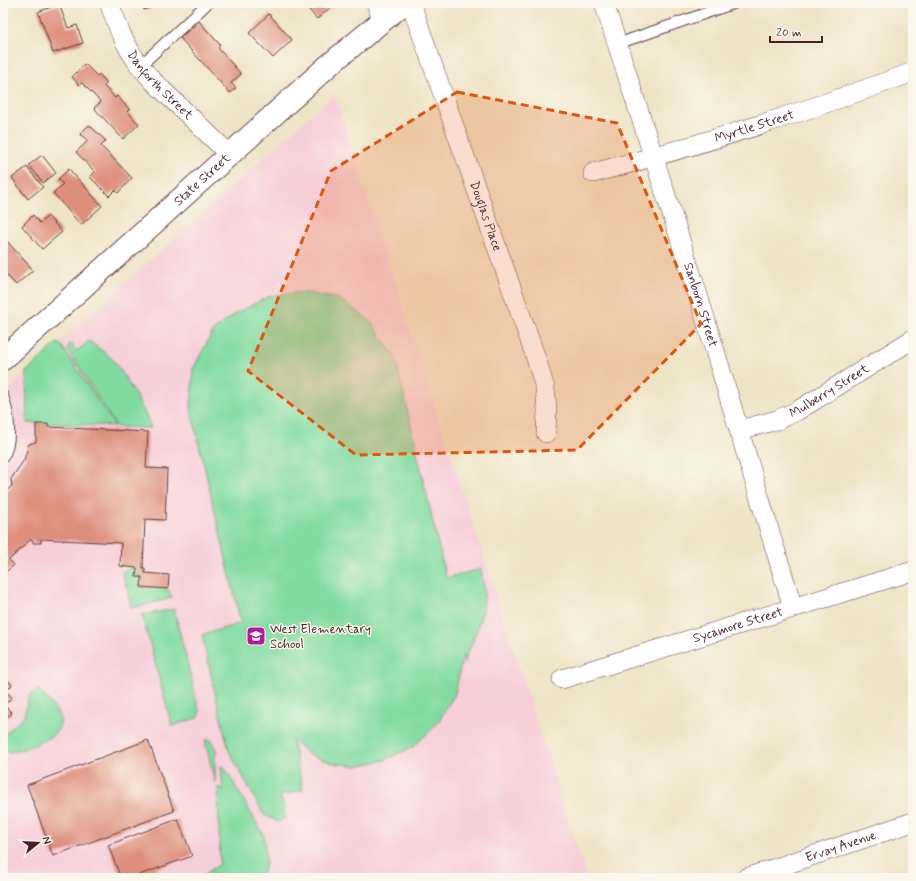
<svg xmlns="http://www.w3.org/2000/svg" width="916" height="881" font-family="Mynerve,sans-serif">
<rect width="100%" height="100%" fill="#fbf7ec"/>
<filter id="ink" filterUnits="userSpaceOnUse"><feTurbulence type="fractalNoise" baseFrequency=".025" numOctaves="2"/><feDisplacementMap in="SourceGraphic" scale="8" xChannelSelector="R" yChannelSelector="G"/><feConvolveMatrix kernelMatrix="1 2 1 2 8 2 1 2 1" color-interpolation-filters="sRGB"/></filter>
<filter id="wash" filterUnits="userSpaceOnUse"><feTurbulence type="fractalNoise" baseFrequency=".012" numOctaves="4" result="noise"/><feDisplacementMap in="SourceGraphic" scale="16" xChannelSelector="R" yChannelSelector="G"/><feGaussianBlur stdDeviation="0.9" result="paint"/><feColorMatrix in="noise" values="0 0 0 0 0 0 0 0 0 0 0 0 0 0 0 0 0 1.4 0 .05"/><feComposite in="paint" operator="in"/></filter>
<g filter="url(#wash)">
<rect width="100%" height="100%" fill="#eee4c6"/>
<path fill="#f6cfd9" d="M334,94L587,878H3V394Z"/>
<path fill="#81dba1" stroke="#667d66" d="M303,292L339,299L370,321L395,357L446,578L481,569C483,580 485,589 484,600C483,620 471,644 464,663L463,655L455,694L437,724L413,747L384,760L357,766L332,763L310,755L292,740L303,790L280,796L284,808L285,818L279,822L264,815L229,751L221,719L202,635L241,623L191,410L193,369L213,331L238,312L270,296Z
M89,341C96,347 105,352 111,358C120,366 148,416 151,428L117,427L67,349L70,343L77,351Z
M57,343L61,345L115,426L27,423L26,372Z
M133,567L137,568L136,577H142L141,587L168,589L172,598L132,608L122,572Z
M174,609L199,710V717L172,726L142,615Z
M38,689C59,712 76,728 36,744C25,748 15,753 3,752V736L24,716L29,696Z
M205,740H211L217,752L215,755V783Z
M221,766L225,768L229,775L264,836L266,863L260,878H199L220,864L218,787L223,790Z"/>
<g id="blocks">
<path fill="#de8f7b" d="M142,3H164L144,10Z
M303,3H336L317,19Z
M59,4L68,28L77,25L83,43L53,53L38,12Z
M269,14L292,40L273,58L249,33Z
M199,21L220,45L218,48L241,74L231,83L236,88L230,93L180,38Z
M85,64L97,76L99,74L107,83L104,86L115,98L117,96L130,110L127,111L139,124L123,139L94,108L101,102L82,83L79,85L72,77Z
M89,125L106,141L101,146L132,178L118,193L115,190L109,196L90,177L95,172L76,152L88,141L80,134Z
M42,155L56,173L43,183L29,165Z
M27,167L43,187L28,199L12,178Z
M69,169L102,206L81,225L53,193L63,184L58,179Z
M33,215L40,223L48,216L62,232L42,249L22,226Z
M3,237L33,270L16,285L3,271Z
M36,424H48V427L148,432L146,468L167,469L165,520L145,519L143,568H145V573L169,575L168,589L141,587L142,577H136L137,568L120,566L121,543L41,539V543H33V540H30L9,560L14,565L3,574V494L12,486L11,479L24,460L29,444L36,442Z
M3,675L12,685L6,691L12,698L4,705L12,713L3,721Z
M148,740L174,811L53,856L27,785Z
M178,819L192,856L131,878H121L108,845Z"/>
</g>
</g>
<g filter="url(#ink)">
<use href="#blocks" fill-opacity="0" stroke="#633d42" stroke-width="1"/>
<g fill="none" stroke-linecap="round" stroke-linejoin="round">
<g stroke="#633d42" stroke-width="12">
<path id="lane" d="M617,44L735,3
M140,66L208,3
M3,396C9,413 13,442 3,457"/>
</g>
<g stroke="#633d42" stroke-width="20">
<g id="street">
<path id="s1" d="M109,3L121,34L130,51L140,66L153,81L229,154"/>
<path d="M376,3L382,20"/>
<path id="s2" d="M410,3L415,15L536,358L545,388L547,409L546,433"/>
<path id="s3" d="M604,3L698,295L793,608"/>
<path id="s4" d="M593,173C701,145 808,111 913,72"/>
<path id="s5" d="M740,430L777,420L797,411L913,339"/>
<path id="s6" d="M562,679L913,571"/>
<path id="s7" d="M746,878L913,822"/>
</g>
</g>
<g stroke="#633d42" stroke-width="24">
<g id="secondary">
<path id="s8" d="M3,359L329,65L404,3"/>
</g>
</g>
<use href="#lane" stroke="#fff" stroke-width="10"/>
<use href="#street" stroke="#fff" stroke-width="19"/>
<use href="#secondary" stroke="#fff" stroke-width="22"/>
</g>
</g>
<path fill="#e0560e" fill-opacity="0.2" stroke="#e0560e" stroke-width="3" stroke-dasharray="8 5" stroke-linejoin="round" d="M457,92L617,123L701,324L577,450L356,455L248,371L331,171Z"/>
<defs>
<g id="school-square" transform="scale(1)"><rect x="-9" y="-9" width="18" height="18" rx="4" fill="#b5179e" stroke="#fbf7ec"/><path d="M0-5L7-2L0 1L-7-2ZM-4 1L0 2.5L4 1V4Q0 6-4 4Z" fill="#fff"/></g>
</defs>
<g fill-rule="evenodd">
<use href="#school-square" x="256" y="636"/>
</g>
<g text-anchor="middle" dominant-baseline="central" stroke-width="3" stroke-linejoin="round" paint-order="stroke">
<g font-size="13" fill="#4a1f2b" stroke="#fbf7ec">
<text stroke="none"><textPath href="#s1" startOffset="98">Danforth Street</textPath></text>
<text stroke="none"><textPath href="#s4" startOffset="168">Myrtle Street</textPath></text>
<text stroke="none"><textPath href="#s8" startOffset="268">State Street</textPath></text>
<text stroke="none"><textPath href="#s2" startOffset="226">Douglas Place</textPath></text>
<text stroke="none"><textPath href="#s3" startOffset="317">Sanborn Street</textPath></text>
<text stroke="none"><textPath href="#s5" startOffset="98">Mulberry Street</textPath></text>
<text stroke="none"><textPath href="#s6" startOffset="184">Sycamore Street</textPath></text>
<text stroke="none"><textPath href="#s7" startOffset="100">Ervay Avenue</textPath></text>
</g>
<g font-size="13" fill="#4a1f2b" stroke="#fbf7ec" text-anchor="start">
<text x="270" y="629">West Elementary<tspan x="270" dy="15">School</tspan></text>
</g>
</g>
<rect width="916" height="881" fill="none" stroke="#fbf7ec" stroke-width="16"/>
<g transform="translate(38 843) rotate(72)" stroke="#fbf7ec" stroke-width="3" paint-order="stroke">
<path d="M0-3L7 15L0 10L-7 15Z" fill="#4a1f2b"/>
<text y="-6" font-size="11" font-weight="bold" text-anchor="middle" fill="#4a1f2b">N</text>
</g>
<path d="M770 36v6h52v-6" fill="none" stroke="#4a1f2b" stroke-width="2"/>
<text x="776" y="36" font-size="12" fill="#4a1f2b" stroke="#fbf7ec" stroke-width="3" paint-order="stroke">20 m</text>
</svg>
